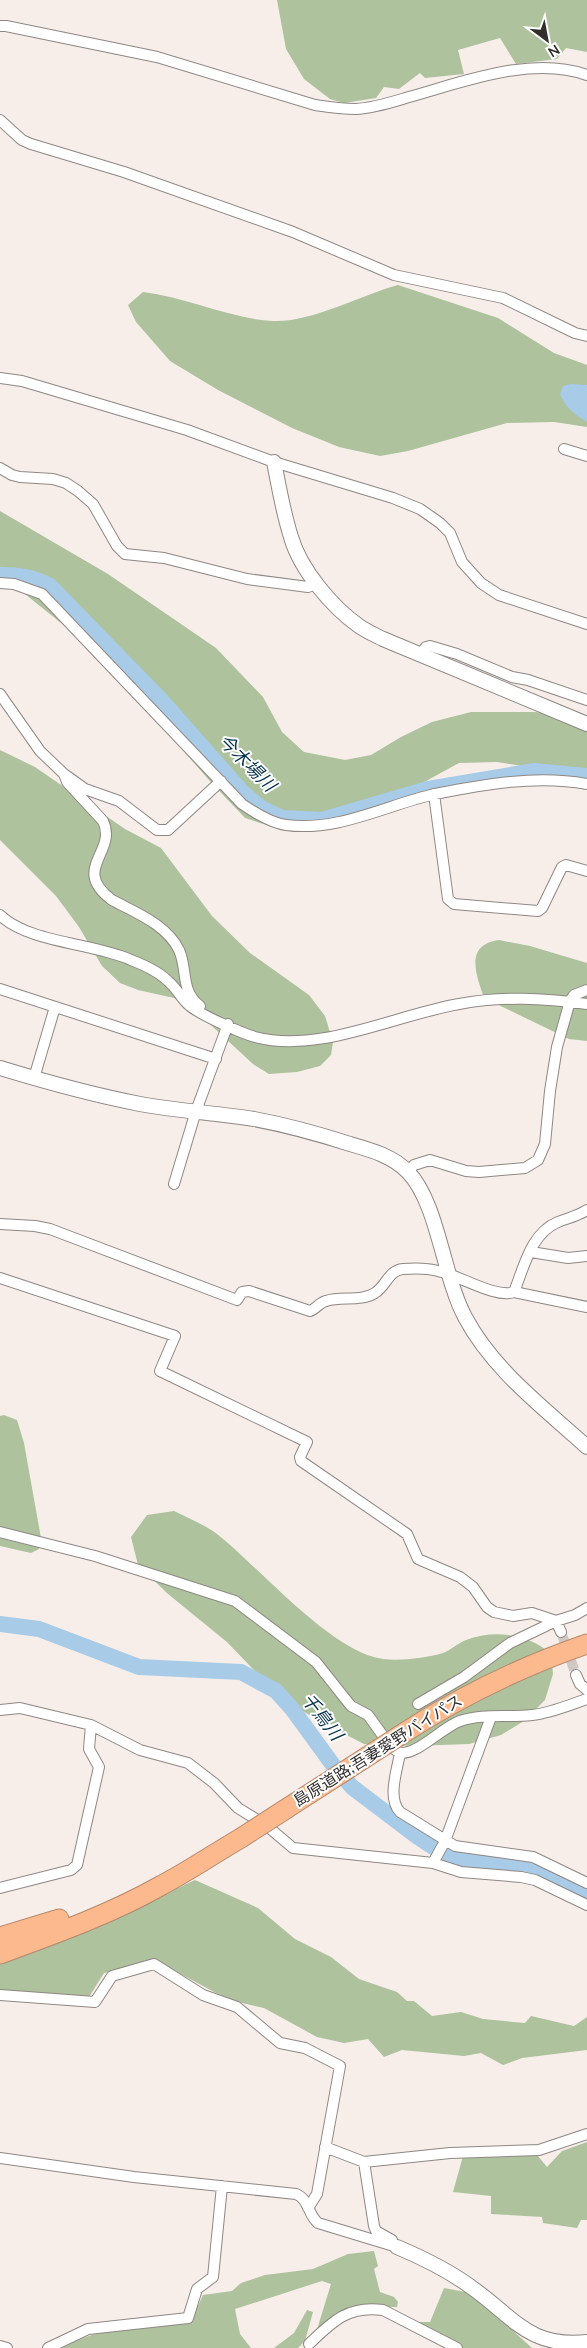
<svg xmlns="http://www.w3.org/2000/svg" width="587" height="2348" font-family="'Nunito Sans','Noto Sans JP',sans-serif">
<rect width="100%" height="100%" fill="#f7eeea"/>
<path fill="#adc29d" d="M277,0H587V52L566,48L557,59L516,64L500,38L458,50L464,74L425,78L420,73L399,89L384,87L376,98L344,103L330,99L304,79L286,49Z
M398,285L498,318L554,353L587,365V427L554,422L507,423L408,451L380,456L339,447L292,428L218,390L170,361L136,322L128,305L143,292C186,297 231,319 273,321C310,323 361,295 398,285Z
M0,511L108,574L216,648L263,697L282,732L304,752L345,760L371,755L401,737L432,722L471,712H534L587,717V776L497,762L459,763L351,822L324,828L282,830L245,818L208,779L128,687L71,631L0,574Z
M0,750L35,767L125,829L161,848L212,916L250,953L309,995L325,1016L333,1042L331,1055L320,1066L297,1072L269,1074L253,1064L200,1015L174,998L138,990L120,983L102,966L79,927L56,896L0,840Z
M499,940L530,946L587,963V1041L569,1039L484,998C476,974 464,945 499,940Z
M4,1415L17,1420L24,1443L41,1538L39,1549L31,1553L0,1546V1416Z
M174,1511C188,1518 205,1525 217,1534C259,1567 332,1653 383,1659C401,1661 426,1658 443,1653C451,1650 458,1643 466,1640C494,1629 529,1634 551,1654L553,1674L545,1700L524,1721L501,1735L469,1744L412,1746L364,1744L317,1720L277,1694L227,1642L168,1594L138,1565L131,1537L147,1515Z
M195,1880L258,1908L295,1939L331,1957L359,1979L397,1992L407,2001H414L432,2016L461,2012L483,2019L525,2023L531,2016L574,2026L587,2017V2050L522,2058L503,2065L481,2053L464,2056L402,2050L384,2057L368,2039L344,2043L317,2037L264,2008L238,2002L214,1992L157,1961L104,1973L89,1997L0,1991V1962L118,1916Z
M587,2142V2220H581L577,2228L543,2223L542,2217L491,2214V2196L453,2192L463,2156H538L547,2167L562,2151Z
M374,2251L378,2266L374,2269L380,2292L394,2297L398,2302L397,2307H355L336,2313L315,2336L331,2284L322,2281L235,2309L240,2334L251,2348H58L94,2334L191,2321L203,2295L232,2291L241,2283L265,2275L313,2269L348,2254Z
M444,2288L471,2293L532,2348H458L413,2322H430Z
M307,2310L313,2312L305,2341L298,2348H274L294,2333Z"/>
<path fill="#a8cce8" d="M571,384L587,385V422C574,414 566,408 560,394L563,386Z"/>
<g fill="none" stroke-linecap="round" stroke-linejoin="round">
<path stroke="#a8cce8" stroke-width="16" d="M0,575C19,575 33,577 50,586L161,700L243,793L261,808L282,818L322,820L428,789L534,771L587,776
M0,1624L39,1629L139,1667L241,1672L276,1691L293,1710L333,1765L352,1787L418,1837L444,1854L479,1862L533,1866L587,1892"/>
<path stroke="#cfc8c4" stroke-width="10" stroke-dasharray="10 5" stroke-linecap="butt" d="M561,1632L576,1675"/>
<g stroke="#8f8783" stroke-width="12">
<path id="street" d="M0,26H6L157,57L315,105C328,107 342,109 356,109C374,108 392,102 409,97C463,82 532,55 587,75
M0,120L22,140L31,144L124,172L293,232L394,275L503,298L575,333L587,336
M0,378L22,381L187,430L274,462L393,498L420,509L440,523L450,533L462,562L481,583L499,595L587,624
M564,449L587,456
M0,468L12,475L20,477L53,479L66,483L78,491L93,504L117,546L125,554L164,558L247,579L308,587L316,584
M0,583L14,584L42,594L242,804C255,813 271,823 286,825C338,832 386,805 435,794C485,784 537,775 587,784
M420,654L426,647L430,646L457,654L512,677L528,680L587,700
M0,694L40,751L64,774L85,789L119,801L157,830H168L221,781
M64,774L67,782L103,821C118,852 70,869 112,900C136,913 166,924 179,950C188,970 180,991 200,1006
M434,794L448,899L454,904L538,911L542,908L562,867L566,865L587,871
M0,915C29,943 93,943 131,960C144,965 161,973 170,983C178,990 182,1000 190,1006C201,1015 241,1033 255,1037C320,1054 395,1015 459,1004C502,996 543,998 587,1004
M0,989L216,1059
M34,1078L55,1007
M408,1172L414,1165L430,1160L466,1171L479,1172L525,1168L538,1160L545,1144L550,1091L557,1047L570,1001L574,995L587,990
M174,1184L196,1111L228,1024
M0,1224L35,1226L50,1229L237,1300L242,1292L249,1291L310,1311C316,1309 320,1302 326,1301C341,1296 361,1302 375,1293C386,1286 389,1270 403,1269C414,1268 427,1268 438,1271C459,1275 496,1299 514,1292L587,1307
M531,1252L568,1258L587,1256
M0,1278L175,1336L160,1371L307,1442L300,1457L301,1461L407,1534L418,1559L460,1577L473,1587L487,1607L494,1612L513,1616L532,1613L556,1621L561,1632
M514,1292C524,1267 531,1233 558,1222C568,1218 578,1216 587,1210
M0,1532L95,1556L235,1601L316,1662L351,1706L368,1715L391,1747L400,1753C419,1754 441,1728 460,1721C483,1713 508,1718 532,1715C551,1713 569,1705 587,1699
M576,1675L580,1684L587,1690
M418,1704L464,1677L510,1643L556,1621L575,1615L587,1608
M0,1710L20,1708L91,1725L140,1750L188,1763L214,1783L238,1808L267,1826L293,1848L433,1863L461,1872L521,1877L535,1880L587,1905
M400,1753C397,1771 387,1798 400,1812L455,1846L533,1857L587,1883
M433,1863L445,1841L491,1717
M0,1888L71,1870L77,1865L99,1767L89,1749L91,1725
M0,1995L95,2002L112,1976L154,1964L203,1995L237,2007L280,2043L305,2048L340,2066L317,2194L308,2208
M325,2147L364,2162L450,2153L539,2150L587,2134
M0,2158L134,2177L296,2194C309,2199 308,2215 318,2223L397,2247
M364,2162L374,2226L376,2231L392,2240
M309,2344C332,2322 348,2305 383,2310L457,2348
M0,2346L7,2348
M48,2348L88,2329L188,2318L197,2289L213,2277L222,2186"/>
</g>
<g stroke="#8f8783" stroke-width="16">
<path id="secondary" d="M274,462C279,487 283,512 291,537C300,569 332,607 359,626C366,631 375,635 383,639L587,724
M0,1068C46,1082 93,1095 140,1104C178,1111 216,1113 254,1119C286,1125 319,1134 350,1144C371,1150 393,1156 408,1172C438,1203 443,1276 465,1317C493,1370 543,1407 587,1447
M397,2247C423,2258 448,2270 471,2287C514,2317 528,2348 587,2342"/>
</g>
<g stroke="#b5886c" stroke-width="21">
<path id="highway" d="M399,1736C457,1698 520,1667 587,1644
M0,1937L59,1919
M0,1954C55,1934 111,1914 162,1885C189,1871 215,1853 241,1838"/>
</g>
<use href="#street" stroke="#fff" stroke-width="10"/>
<use href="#secondary" stroke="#fff" stroke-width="14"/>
<use href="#highway" stroke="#fcb98e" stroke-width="19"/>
<g stroke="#b5886c" stroke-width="21" stroke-linecap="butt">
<path id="highway-bridge" d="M241,1838L399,1736"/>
</g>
<use href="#highway-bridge" stroke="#fcb98e" stroke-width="19"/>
</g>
<g text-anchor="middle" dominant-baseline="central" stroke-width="4" stroke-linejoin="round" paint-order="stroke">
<g font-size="16" fill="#312e2c" stroke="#fff">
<text transform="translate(378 1751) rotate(-32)">島原道路;吾妻愛野バイパス</text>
</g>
<g font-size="18" font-style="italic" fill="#05324e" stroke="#fff">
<text transform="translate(247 763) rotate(45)">今木場川</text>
<text transform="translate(322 1717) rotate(52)">千鳥川</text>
</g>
</g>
<g transform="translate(547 40) rotate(148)" stroke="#ffffff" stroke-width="4" paint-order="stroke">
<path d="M0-4L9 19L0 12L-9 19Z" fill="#312e2c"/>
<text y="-8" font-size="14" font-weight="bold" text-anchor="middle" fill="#312e2c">N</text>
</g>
</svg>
